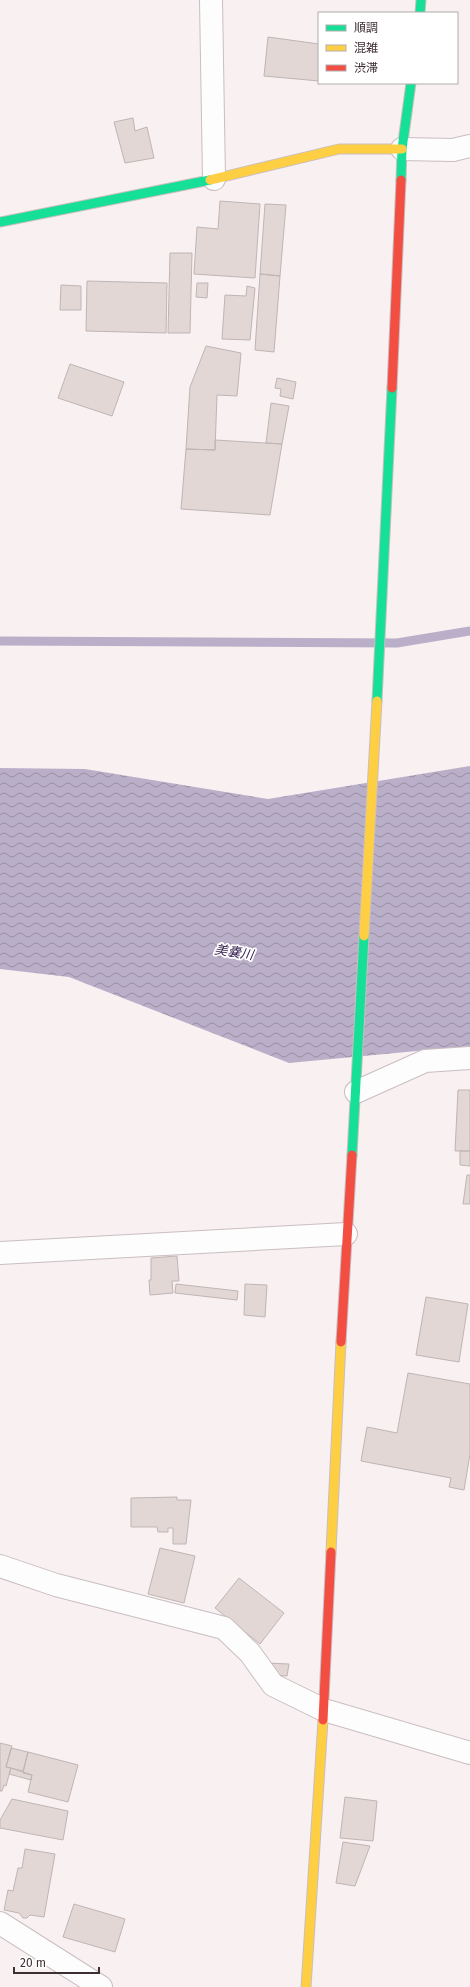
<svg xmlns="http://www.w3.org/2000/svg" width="470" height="1987" font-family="'Fira Sans','Noto Sans JP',sans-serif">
<defs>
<pattern id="water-waves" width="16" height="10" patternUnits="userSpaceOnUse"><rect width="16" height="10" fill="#baafc8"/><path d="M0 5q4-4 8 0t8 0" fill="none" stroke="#998fa3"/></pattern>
</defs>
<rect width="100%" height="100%" fill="#f8f0f1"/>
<path fill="url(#water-waves)" d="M470,766V1046L289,1063L69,977L0,969V768L85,769L268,799Z"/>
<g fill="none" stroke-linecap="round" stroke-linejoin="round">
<path stroke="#baafc8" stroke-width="9" d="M0,641L397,643L470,631"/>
</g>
<path fill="#e3d7d5" stroke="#bfb5b4" d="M268,37L319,44V81L264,76Z
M133,118L135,131L147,127L154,158L125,163L114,122Z
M220,201L260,204L255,278L194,274L197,227L218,229Z
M265,204L286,205L280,276L260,274Z
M170,253H192L190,333H168Z
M260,274L280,276L274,352L255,350Z
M87,281L167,283L166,333L86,331Z
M197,283H208L207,298L196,297Z
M61,285L81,286V310H60Z
M247,286L255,288L250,340L222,339L225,295L246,296Z
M206,346L241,353L237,396L217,395L215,450L186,449L190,387Z
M70,364L124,382L112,416L58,398Z
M277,378L296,382L293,399L280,396L281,389L275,388Z
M271,403L289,406L282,444L266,443Z
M215,440L282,444L270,515L181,509L186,449L215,450Z
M458,1090H470V1151H455Z
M460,1151H470V1166L460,1165Z
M467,1175H470V1204H463Z
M177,1256L179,1281H172L173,1293L150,1295L149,1280H151V1258Z
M176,1284L238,1291L237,1300L175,1293Z
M245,1284L267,1285L265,1317L244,1315Z
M426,1297L468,1304L459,1362L416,1355Z
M408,1373L470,1384V1454L464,1490L449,1487L451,1478L361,1461L367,1427L397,1433Z
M177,1497V1500H191L186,1544H173V1528H168V1532H158L157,1527H131V1498Z
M160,1548L195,1556L184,1603L148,1594Z
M239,1578L284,1613L260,1644L215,1608Z
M265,1663L289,1664L287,1676L274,1675Z
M0,1743L12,1746L6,1767L11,1768L6,1786L4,1785L2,1791H0Z
M11,1748L28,1752L23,1771L6,1767Z
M28,1752L78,1765L68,1802L28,1792L32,1775L23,1773Z
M11,1768L32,1775L31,1780L9,1774Z
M345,1797L377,1801L373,1841L340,1838Z
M12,1799L68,1811L63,1840L0,1828V1820Z
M343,1842L370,1846L355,1886L336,1883Z
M25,1849L55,1854L44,1917L30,1915L27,1918H23L19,1913L4,1910L8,1890L13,1891L18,1868H22Z
M74,1904L125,1919L115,1952L63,1937Z"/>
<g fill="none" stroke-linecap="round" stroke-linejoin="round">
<g stroke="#c9bec1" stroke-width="24">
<path id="street" d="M211,0L214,179
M402,149L453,150L470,146
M356,1092L425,1061L470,1058
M0,1253L346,1234
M0,1566L56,1585L224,1628L250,1653L273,1685L324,1710L470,1753
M0,1923L101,1987"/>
</g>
<g stroke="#c9bec1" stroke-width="11">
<path id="fast" d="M420,13L421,0
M401,180L402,149L411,83
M0,222L210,180
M377,701L392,388
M352,1155L364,936"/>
</g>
<g stroke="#c9bec1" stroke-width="11">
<path id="slow" d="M210,180L339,149H402
M364,936L377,701
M331,1552L341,1342
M306,1987L323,1720"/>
</g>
<g stroke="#c9bec1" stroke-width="11">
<path id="jam" d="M392,388L401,180
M341,1342L352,1155
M323,1720L331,1552"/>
</g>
<use href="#street" stroke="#fefdfd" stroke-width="22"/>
<use href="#fast" stroke="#16e098" stroke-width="9"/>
<use href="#slow" stroke="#ffcf43" stroke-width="9"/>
<use href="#jam" stroke="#f24e42" stroke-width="9"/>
</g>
<g text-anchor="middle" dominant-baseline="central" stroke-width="3.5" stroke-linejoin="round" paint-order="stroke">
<g font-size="13" font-style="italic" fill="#362150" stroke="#fff">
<text transform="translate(234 952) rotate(9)">美嚢川</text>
</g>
</g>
<rect x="318" y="12" width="140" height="72" fill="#ffffff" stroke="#b2acad"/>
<rect x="326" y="25" width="20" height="6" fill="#16e098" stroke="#b2acad"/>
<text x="354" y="32" font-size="12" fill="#3e2f32">順調</text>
<rect x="326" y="45" width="20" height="6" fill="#ffcf43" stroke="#b2acad"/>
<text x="354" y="52" font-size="12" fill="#3e2f32">混雑</text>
<rect x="326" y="65" width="20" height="6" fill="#f24e42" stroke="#b2acad"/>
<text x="354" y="72" font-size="12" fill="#3e2f32">渋滞</text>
<path d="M14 1967v6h85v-6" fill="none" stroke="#3e2f32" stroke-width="2"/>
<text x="20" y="1967" font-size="12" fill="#3e2f32" stroke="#ffffff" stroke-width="3" paint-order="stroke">20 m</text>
</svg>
